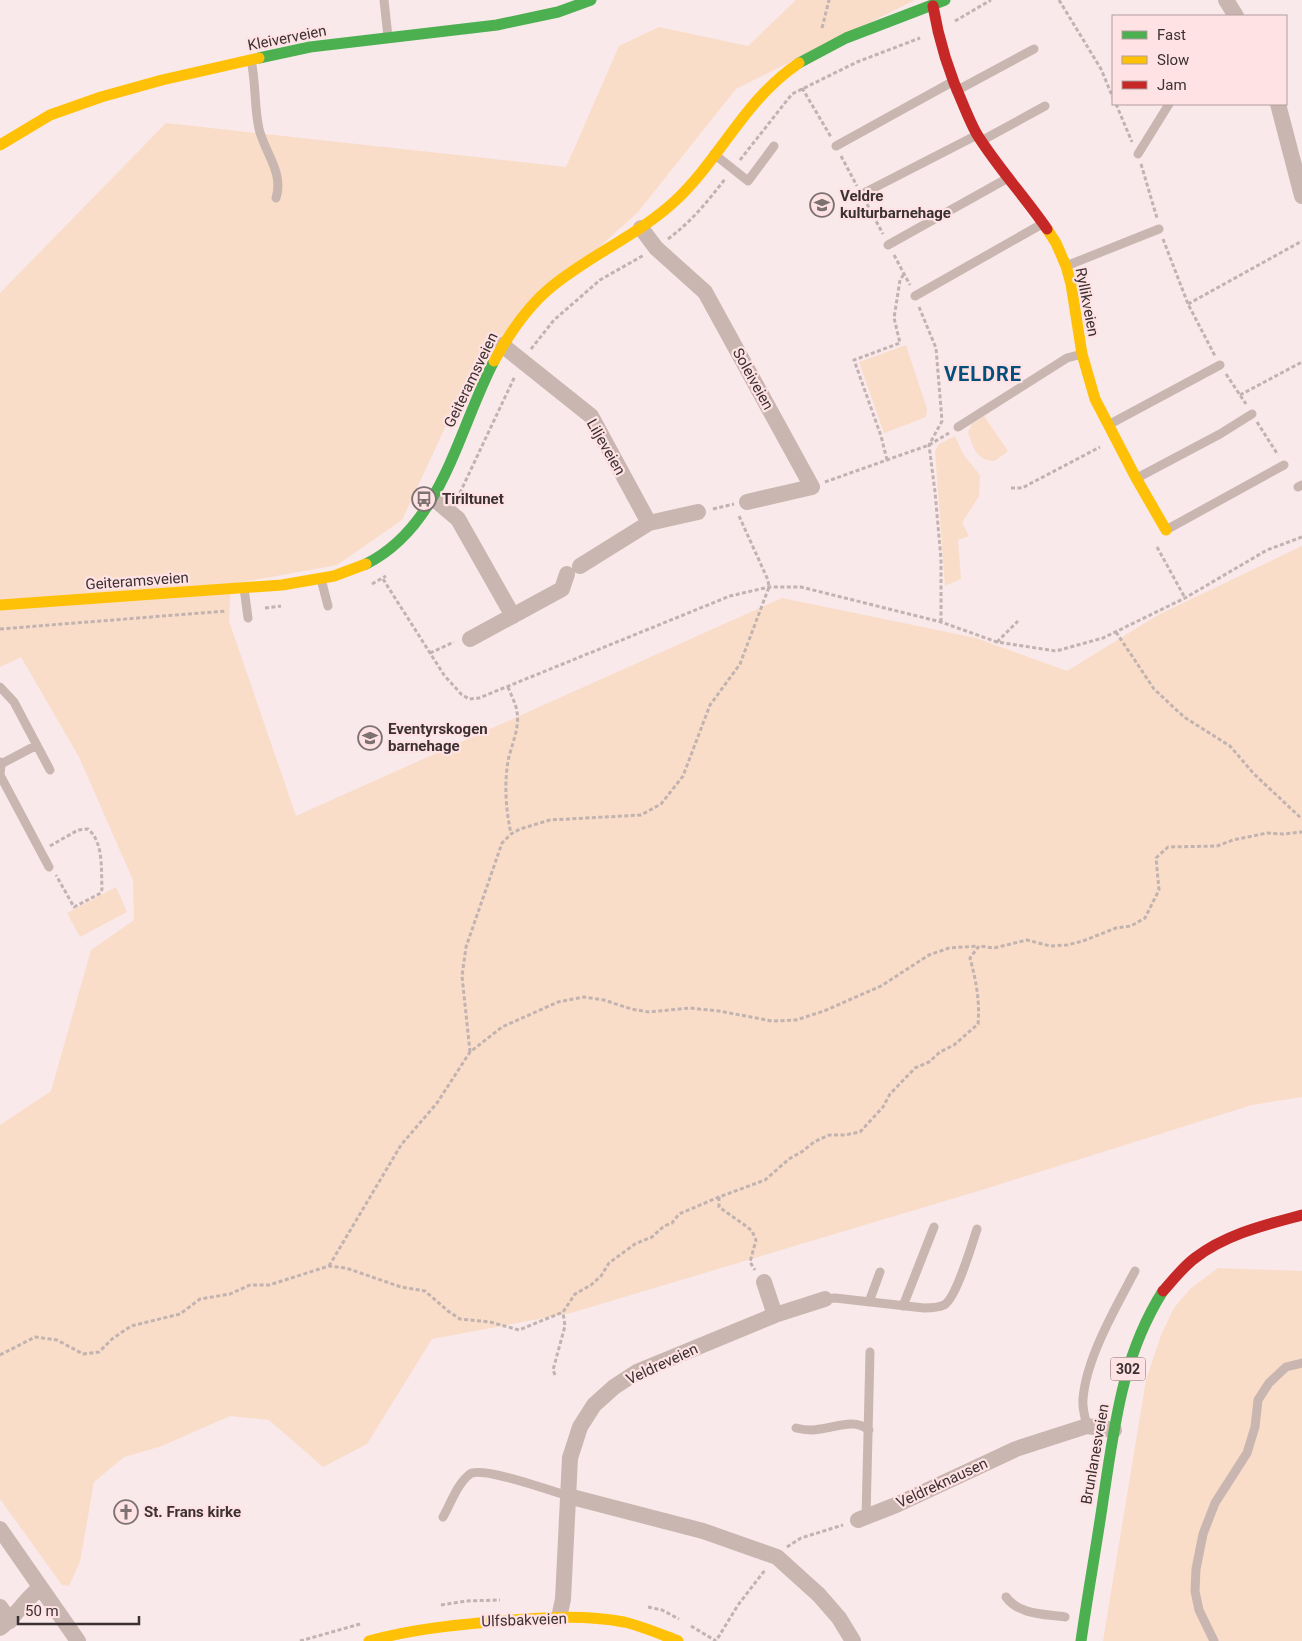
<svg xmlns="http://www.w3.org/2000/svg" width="1302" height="1641" font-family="Roboto,sans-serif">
<rect width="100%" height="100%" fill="#f9e9ea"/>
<path fill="#f9ddc9" d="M796,0H915L736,89L638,212L478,357L402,520L337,565L231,584L229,621L296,816L782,598L976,638L1067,671L1158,615L1302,546V1097L1252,1105L985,1189L571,1313L432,1339L367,1444L323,1467L269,1420L230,1416L162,1446L124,1457L94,1482L80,1562L69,1586L62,1585L0,1499V1125L51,1091L91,950L134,920L133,880L79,757L21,657L0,667V293L166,123L566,167L619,46L659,27L748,46Z
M906,345L927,409L926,417L884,433L859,362Z
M984,416L1008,451L995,461C977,461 973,448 968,432L972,424Z
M955,436L963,454L980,475L979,496L962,523L969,536L958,540L961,579L945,586L935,451L939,444Z
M116,887L127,912L80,937L67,913Z
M1218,1268L1302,1271V1641H1103L1146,1380L1161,1335L1174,1308L1190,1289Z"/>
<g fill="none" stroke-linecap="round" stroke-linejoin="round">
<path stroke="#c2b3b0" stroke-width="3" stroke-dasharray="4 2.5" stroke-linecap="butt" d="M1059,0L1101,69L1113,98
M955,21L991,0
M822,28L829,0
M802,88L831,137
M1116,104L1132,142
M841,156L857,186
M740,160L792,94L857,62L920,38
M1141,164L1157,218
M867,204L883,234
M668,239C691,222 708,201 725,179
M1163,239L1188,304L1215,356
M894,255L910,285
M1188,304L1302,241
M919,307L936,348L942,421L929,445L935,492L941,559V622
M531,349L554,320L600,280L644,255
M1226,374L1246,404
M1240,395L1302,362
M1257,422L1278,455
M887,460L881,436L854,360L900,343L894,318L900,280L904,274
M825,482L929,445L949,433
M1011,488H1022L1100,447
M457,499L515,376
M713,509L734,504
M1157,547L1185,598
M383,579L444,675L461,694L469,699L479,698L730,596L769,587H801L941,622L997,642L1056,651L1103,638L1185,598L1267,550L1302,537
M372,584L386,576
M265,608L281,606
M0,629L226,611
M1116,632L1154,689L1184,717L1230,746L1254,774L1302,819
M997,642L1018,621
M430,653L454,642
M508,687C511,695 516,704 517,712C520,728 511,746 508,761C504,786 506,810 511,834
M50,846L78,830L88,829C104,842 101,871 102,889L101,893L74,907L56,875
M470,1052L462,976L466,947L502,843L511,834L520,829L550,820L641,815L661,804L683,776L710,705L740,664L769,587L768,580L739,516
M719,1197V1207L746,1226L752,1231L756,1240L750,1262L755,1270
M329,1266L401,1145L437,1103L470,1052L502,1027L558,1002L584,997L604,1000L631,1009L649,1012L690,1008L719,1011L772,1021L796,1020L824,1011L881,986L929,955L949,948L978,946
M0,1355L35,1337L57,1340L83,1354L99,1352L112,1339L131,1326L180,1314L200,1299L230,1294L250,1285H269L329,1266L346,1268L401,1287L425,1291L448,1311L460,1319L490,1322L519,1330L563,1312L575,1294L591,1285L601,1276L609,1263L635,1244L652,1237L664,1226L672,1223L679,1214L719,1197L765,1180L789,1159L803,1151L814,1142L829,1135H845L860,1132L883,1107L890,1094L915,1068L929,1062L940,1052L954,1045L978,1024C980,1001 976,980 970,958L979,946L994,948L1027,940L1050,946L1067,945L1083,941L1116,928L1131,926L1145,918L1159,890L1156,858L1168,847L1217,846L1233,840L1267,833L1283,834L1302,832
M555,1375L553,1370L565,1326L563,1312
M787,1547L801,1538L843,1525
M441,1605L466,1601L500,1600
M648,1607L662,1610L679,1619
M691,1626L716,1641L738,1605L765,1570
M300,1641L360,1624"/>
<path stroke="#c9b6b0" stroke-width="9" d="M384,0L388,37
M251,60C256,82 254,106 259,129C265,153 284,173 276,198
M956,91L1034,49
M981,141L1045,106
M836,146L952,82
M714,154L748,181L774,146
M1138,154L1169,104
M862,194L977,135
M888,245L1008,178
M1066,266L1159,229
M915,296L1042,224
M1110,424L1220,365
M958,427L1067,358L1082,354
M1137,478L1220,434L1252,414
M1298,487L1302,485
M1166,530L1284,465
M321,579L328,606
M244,588L248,618
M0,687L14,702L50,770
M0,762L1,764L37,745
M1,764L0,775L49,867
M825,1299L835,1298L924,1308C931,1308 938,1308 944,1305C956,1299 972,1244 977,1229
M869,1302L880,1272
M903,1306L934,1227
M1087,1426C1085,1417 1082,1408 1083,1399C1086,1358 1116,1307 1135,1271
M796,1428C804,1430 811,1431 820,1429C837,1427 854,1418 869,1430
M443,1517C451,1503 457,1484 470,1474C482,1466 552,1491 568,1496
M866,1517L870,1352
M1006,1597C1019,1615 1045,1614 1065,1617
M1214,1641L1199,1610L1195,1591L1196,1569L1203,1534L1215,1503L1247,1453L1255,1427L1258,1400L1269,1383L1286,1367L1302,1363"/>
<path stroke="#c9b6b0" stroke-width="16" d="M1226,0L1236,16
M1278,104L1302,196
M641,228L656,248L705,292L812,487L747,502
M502,345L591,416L649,523
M433,498L458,519L513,616
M580,566L649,523L698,512
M470,639L562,589L567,574
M764,1282L775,1315
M568,1496L703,1531L777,1557L819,1595L839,1618L853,1641
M858,1520L896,1505L1016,1449L1087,1426L1114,1430
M0,1529L78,1641
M0,1607L10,1621
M559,1618L563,1599L570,1458L580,1427L594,1405L614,1387L637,1372L775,1315L825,1299
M0,1628C16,1617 24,1600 40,1588"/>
<path stroke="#4caf50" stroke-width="11" d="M259,58L310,47L497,25L558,12L591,0
M799,63L846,38L945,0
M366,564C442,526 458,430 494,361
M1081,1641C1088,1592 1097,1543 1104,1494C1115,1422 1123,1354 1163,1291"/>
<path stroke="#ffc107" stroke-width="11" d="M0,145L50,115L101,97L162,80L259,58
M1047,229L1056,243L1066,266L1071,284L1082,354L1095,399L1136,478L1166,530
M494,361C509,334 526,308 550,288C588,256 637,236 675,201C721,158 744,100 799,63
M0,605L282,585L334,576L366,564
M369,1641C416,1628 464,1624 513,1620C550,1617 587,1615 624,1622C642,1626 660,1634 678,1641"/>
<path stroke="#c62828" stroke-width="11" d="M933,6C939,42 950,76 965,109C969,118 973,128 978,136C999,169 1025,197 1047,229
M1163,1291C1173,1280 1183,1267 1195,1258C1226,1234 1265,1225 1302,1215"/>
</g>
<defs>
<g id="school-ring" transform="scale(1.25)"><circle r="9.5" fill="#ffe3e4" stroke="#7e7172" stroke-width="1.5"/><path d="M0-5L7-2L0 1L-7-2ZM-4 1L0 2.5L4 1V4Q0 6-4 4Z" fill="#7e7172"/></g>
<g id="bus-ring" transform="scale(1.25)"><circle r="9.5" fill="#ffe3e4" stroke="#7e7172" stroke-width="1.5"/><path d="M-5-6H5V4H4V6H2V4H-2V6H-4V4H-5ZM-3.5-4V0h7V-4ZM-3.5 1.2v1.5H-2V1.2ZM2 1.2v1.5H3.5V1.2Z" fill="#7e7172"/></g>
<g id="church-ring" transform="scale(1.25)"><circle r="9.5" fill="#ffe3e4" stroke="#7e7172" stroke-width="1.5"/><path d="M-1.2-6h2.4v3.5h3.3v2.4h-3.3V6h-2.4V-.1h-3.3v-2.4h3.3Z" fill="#7e7172"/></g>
</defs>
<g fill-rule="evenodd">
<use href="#school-ring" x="822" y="205"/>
<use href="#bus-ring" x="424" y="499"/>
<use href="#school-ring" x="370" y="738"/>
<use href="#church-ring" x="126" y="1512"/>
</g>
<g text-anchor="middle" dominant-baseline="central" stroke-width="4.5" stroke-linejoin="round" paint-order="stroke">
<rect fill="#ffe3e4" stroke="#766667" stroke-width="1" x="1110.5" y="1357.5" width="35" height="23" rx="4"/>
<g font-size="14" font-weight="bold" fill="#3c3132">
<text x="1128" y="1369">302</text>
</g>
<g font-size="15" fill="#3c3132" stroke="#ffe3e4">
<text transform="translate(287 38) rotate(-11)">Kleiverveien</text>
<text transform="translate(1087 302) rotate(79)">Ryllikveien</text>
<text transform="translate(753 379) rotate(61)">Soleiveien</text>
<text transform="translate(471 380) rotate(-64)">Geiteramsveien</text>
<text transform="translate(606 447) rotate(60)">Liljeveien</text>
<text transform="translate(137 581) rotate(-4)">Geiteramsveien</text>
<text transform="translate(662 1364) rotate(-25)">Veldreveien</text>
<text transform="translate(1095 1454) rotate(-80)">Brunlanesveien</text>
<text transform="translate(942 1483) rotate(-25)">Veldreknausen</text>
<text transform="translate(524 1620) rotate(-2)">Ulfsbakveien</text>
</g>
<g font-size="15" font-weight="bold" fill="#3c3132" stroke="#ffe3e4" text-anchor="start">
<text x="840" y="196">Veldre<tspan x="840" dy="17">kulturbarnehage</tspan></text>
<text x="442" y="499">Tiriltunet</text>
<text x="388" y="729">Eventyrskogen<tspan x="388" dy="17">barnehage</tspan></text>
<text x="144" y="1512">St. Frans kirke</text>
</g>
<g font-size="20" font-weight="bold" letter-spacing="1" fill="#044e7c" stroke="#ffe3e4">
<text x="983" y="374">VELDRE</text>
</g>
</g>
<rect x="1112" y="15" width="175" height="90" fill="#ffe3e4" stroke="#b19c9d"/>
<rect x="1122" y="31" width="25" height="8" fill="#4caf50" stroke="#b19c9d"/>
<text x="1157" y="40" font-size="15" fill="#3c3132">Fast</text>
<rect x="1122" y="56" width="25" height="8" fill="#ffc107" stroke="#b19c9d"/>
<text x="1157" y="65" font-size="15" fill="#3c3132">Slow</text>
<rect x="1122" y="81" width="25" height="8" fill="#c62828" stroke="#b19c9d"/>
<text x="1157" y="90" font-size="15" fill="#3c3132">Jam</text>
<path d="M18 1616v8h121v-8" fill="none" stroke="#3c3132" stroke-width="2.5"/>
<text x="25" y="1616" font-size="15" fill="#3c3132" stroke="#ffe3e4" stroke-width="4" paint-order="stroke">50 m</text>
</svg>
